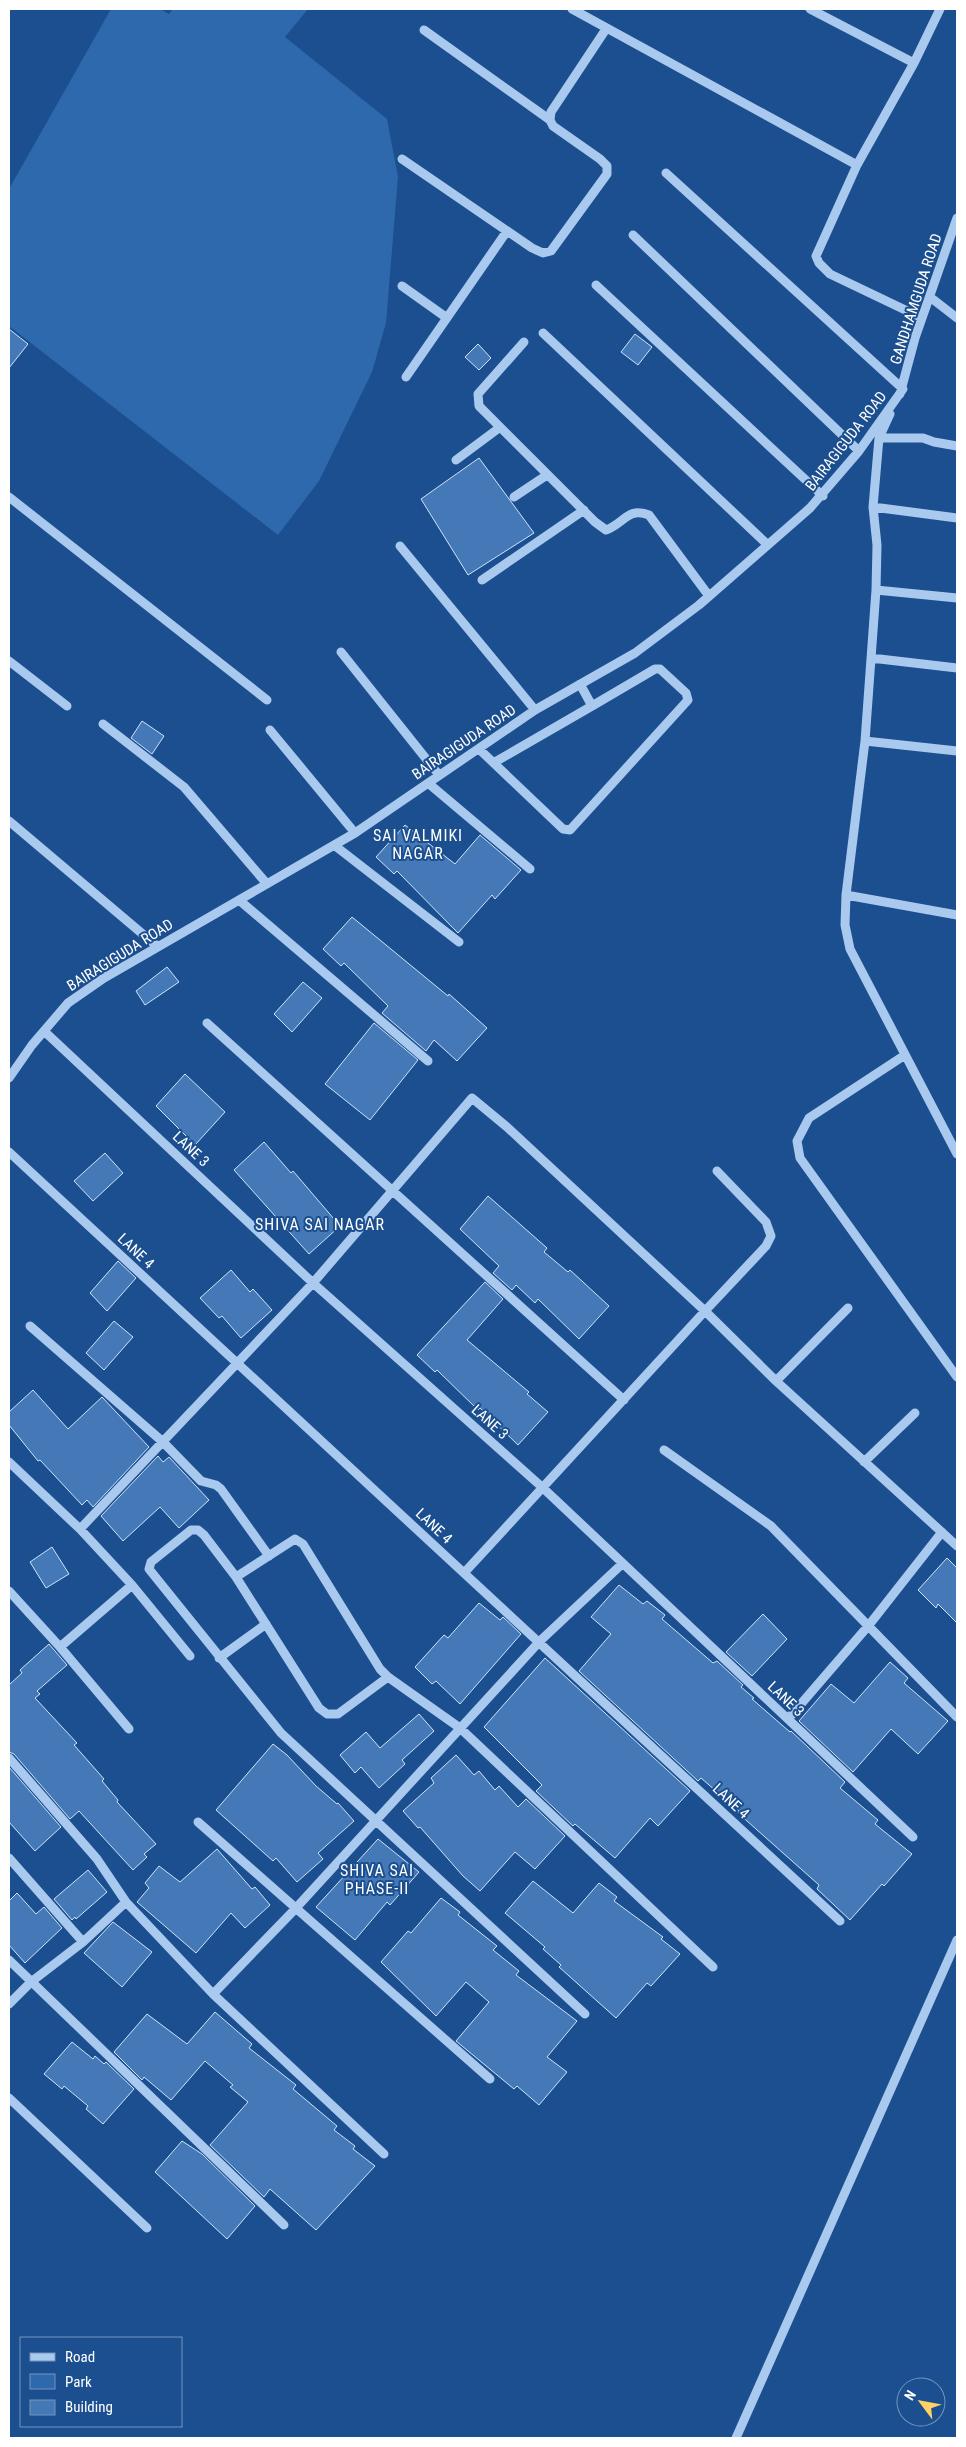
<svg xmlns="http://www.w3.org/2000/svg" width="966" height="2447" font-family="'Roboto Condensed',sans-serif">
<rect width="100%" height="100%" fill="#1b4f8f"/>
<path fill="#2e69ad" d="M111,9H160L169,14L173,9H308L285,37L387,119L398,177L386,323L372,372L319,481L278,535L9,326V189Z"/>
<path fill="#4478b7" stroke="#cfe3fa" d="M9,329L28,344L9,368Z
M635,334L652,347L638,365L621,352Z
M478,344L491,358L479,370L465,357Z
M479,458L534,533L468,575L421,499Z
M142,721L164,736L152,754L131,738Z
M405,825L455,864L480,835L521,870L495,899L492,895L458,933L397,871L394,874L376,857Z
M352,917L448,996L449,994L487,1028L457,1061L434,1040L426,1051L382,1013L388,1006L344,963L341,966L323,949Z
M167,967L179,982L145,1005L136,991Z
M303,982L322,998L292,1032L274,1014Z
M374,1023L418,1060L370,1120L325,1084Z
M185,1074L225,1112L195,1145L156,1106Z
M264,1142L291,1173L293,1171L340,1226L309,1254L234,1170Z
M105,1153L123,1173L93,1201L74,1181Z
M488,1196L547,1248L544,1252L568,1272L570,1270L609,1306L579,1339L538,1299L535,1303L516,1285L512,1290L493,1273L499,1266L460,1229Z
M118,1261L136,1278L107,1311L90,1293Z
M231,1270L250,1292L253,1289L272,1310L241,1338L222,1316L219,1318L200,1298Z
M485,1282L503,1299L467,1340L529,1392L527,1394L548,1412L518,1445L480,1408L478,1410L437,1370L435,1372L417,1355Z
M114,1321L133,1337L104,1370L86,1353Z
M33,1390L68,1429L102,1397L149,1447L93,1507L87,1500L82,1505L40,1460L38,1461L9,1425V1412Z
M158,1456L163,1462L169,1457L209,1500L179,1528L160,1507L123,1541L101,1516Z
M52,1547L69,1574L46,1588L30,1562Z
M947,1558L957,1568V1623L938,1604L936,1608L918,1590Z
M619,1585L643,1604L647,1601L665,1615L662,1619L713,1663L717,1661L743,1685L741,1687L754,1698L752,1699L790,1732L791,1731L845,1782L840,1788L878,1820L875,1824L912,1854L884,1886L882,1884L850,1920L817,1889L819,1885L738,1813L739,1811L701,1778L698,1781L579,1671L611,1634L591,1617Z
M479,1603L500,1620L503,1617L521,1634L460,1704L436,1681L432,1684L415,1667L444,1635L448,1638Z
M763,1614L787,1639L752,1676L726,1652Z
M49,1644L67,1665L37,1691L40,1694L35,1698L77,1743L74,1745L104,1779L102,1781L118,1800L117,1802L156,1844L144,1854L147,1857L133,1870L79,1811L70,1819L14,1754L9,1752V1685L22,1673L20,1670Z
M545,1658L690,1791L658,1826L650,1818L615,1858L575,1824L573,1826L536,1791L542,1785L484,1727Z
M890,1662L908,1678L904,1683L948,1721L918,1754L891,1729L853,1772L799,1721L831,1684L854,1703Z
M419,1714L434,1731L402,1760L405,1764L379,1788L361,1767L355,1773L340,1755L366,1732L380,1748Z
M273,1744L287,1755L316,1786L337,1804L338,1803L354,1821L318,1853L323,1859L297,1882L276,1858L273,1861L216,1810Z
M456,1755L474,1775L479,1771L495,1790L499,1786L518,1807L526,1799L565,1836L535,1869L515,1852L480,1891L463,1876L420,1827L418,1828L403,1811L434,1783L431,1778Z
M9,1767L61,1827L35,1851L9,1822Z
M378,1839L419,1872L390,1905L387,1902L355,1940L316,1907Z
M217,1849L252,1889L255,1887L270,1905L245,1928L231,1913L196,1953L137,1902L149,1888L145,1883L159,1866L180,1882Z
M88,1870L107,1892L76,1919L75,1917L72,1920L54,1899Z
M533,1881L573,1913L599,1883L617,1897L614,1901L663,1937L661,1939L680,1954L651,1986L647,1983L616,2018L559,1967L561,1965L543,1949L545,1947L505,1913Z
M17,1893L36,1914L44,1907L62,1928L25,1963L9,1945V1901Z
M441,1898L460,1912L458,1915L497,1946L493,1950L519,1971L516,1975L577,2021L547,2057L567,2072L539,2105L517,2086L514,2089L456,2041L489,2002L466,1982L436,2016L381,1962L408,1931L411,1933Z
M113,1922L152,1952L122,1987L84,1953Z
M215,2012L252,2044L249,2048L296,2085L293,2089L337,2126L334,2130L355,2146L353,2149L375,2166L316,2230L270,2189L264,2197L210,2145L248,2102L230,2087L233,2085L205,2061L171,2100L144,2077L142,2080L114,2052L147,2014L187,2044Z
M72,2042L93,2059L95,2056L104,2064L106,2062L134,2089L103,2124L86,2109L88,2106L64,2086L62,2089L44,2074Z
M182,2141L202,2154L255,2206L227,2239L155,2172Z"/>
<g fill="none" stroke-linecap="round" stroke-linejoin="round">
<path stroke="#a9c9ee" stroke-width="9" d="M572,9L857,165
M810,9L914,63
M424,30L550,120
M402,159L532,248L543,253L551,251L607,174V166L600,159L553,126L550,120L551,112L606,29
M666,173L903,389
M633,235L859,451
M596,285L823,496
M402,286L447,318
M930,297L957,318
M922,318L830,274L819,263L816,256L857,165L914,63L940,9
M543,333L768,545
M524,342L478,394L479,406L595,522L606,530C625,523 627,507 649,515L709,596
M406,377L507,231
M900,394L915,338L957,218
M890,414L879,438L873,507L877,545L876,590L865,741L846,895L845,925L850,949L957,1154
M879,438H923L934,442L957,446
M456,460L499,428
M9,497L267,700
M514,497L547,475
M873,507L957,518
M400,546L535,710
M482,580L584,510
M876,590L957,598
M341,652L439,775
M871,658L957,668
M9,661L67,706
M103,724L184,787L267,884
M270,730L355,833
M865,741L957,751
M479,749L563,829L570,830L688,700L686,693L660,669H655L592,706L580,684
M495,762L592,706
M428,783L530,869
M9,821L158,947
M334,845L459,942
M846,895L957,915
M239,900L428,1061
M207,1023L624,1400
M44,1031L313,1283L543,1488L913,1837
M905,1055L809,1118L797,1141L800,1158L957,1377
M9,1078L32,1045L68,1003L104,978L355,833L535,710L635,653L699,605L810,508L859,451L903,389
M9,1152L840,1921
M717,1171L766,1222L771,1236L766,1246L705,1311L776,1381L957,1546
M30,1326L163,1442L201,1481L216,1485L221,1489L269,1556
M776,1381L848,1308
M664,1450L771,1526L957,1717
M9,1462L80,1529L132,1585L190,1656
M864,1462L915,1413
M80,1529L313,1283L472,1098L507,1127L705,1311L464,1573
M236,1577L295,1539L303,1544L380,1669L388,1677L460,1728L713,1967
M9,1591L60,1647L132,1585
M60,1647L129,1729
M219,1658L266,1624
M388,1677L338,1714H327L319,1708L236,1577L204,1535L198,1530H191L151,1562L149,1569L153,1574L281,1733L585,2014
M788,1719L869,1625L942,1532
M9,1758L97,1859L126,1902L83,1942L9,1858
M198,1822L490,2079
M126,1902L213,1994L384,2154
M9,1960L284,2225
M213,1994L296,1908L540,1641L622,1564
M9,2004L31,1982L83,1942
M9,2098L147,2228
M736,2438L957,1940"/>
</g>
<g text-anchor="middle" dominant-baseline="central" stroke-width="4" stroke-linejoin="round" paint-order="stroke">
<g font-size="15" fill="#fff" stroke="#1b4f8f">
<text transform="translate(916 299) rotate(-72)">GANDHAMGUDA ROAD</text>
<text transform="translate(846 441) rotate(-52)">BAIRAGIGUDA ROAD</text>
<text transform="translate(464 742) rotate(-34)">BAIRAGIGUDA ROAD</text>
<text transform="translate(120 955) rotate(-32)">BAIRAGIGUDA ROAD</text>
<text transform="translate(191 1149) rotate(43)">LANE 3</text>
<text transform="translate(136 1251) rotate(43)">LANE 4</text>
<text transform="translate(490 1422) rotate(42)">LANE 3</text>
<text transform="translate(434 1526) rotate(43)">LANE 4</text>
<text transform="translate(786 1699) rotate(43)">LANE 3</text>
<text transform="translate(731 1801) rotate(43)">LANE 4</text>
</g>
<g font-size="16" letter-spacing="1" fill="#fff" stroke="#1b4f8f">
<text x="418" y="835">SAI VALMIKI<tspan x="418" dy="18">NAGAR</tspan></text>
<text x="320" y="1224">SHIVA SAI NAGAR</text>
<text x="377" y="1870">SHIVA SAI<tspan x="377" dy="18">PHASE-II</tspan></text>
</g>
</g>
<rect width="966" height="2447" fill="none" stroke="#ffffff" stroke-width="20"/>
<rect x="20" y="2337" width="162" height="90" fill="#1b4f8f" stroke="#7695bc"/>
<rect x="30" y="2353" width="25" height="8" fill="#a9c9ee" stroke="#7695bc"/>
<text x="65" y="2362" font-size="15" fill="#ffffff">Road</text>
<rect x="30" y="2374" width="25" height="15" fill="#2e69ad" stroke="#7695bc"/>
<text x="65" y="2387" font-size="15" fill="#ffffff">Park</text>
<rect x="30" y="2400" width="25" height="15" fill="#4478b7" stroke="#7695bc"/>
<text x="65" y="2412" font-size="15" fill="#ffffff">Building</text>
<g transform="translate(921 2402) rotate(302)"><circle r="24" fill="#1b4f8f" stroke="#7695bc"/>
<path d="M0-4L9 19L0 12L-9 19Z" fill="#ffd166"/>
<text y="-8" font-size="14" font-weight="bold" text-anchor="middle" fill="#ffffff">N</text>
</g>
</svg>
